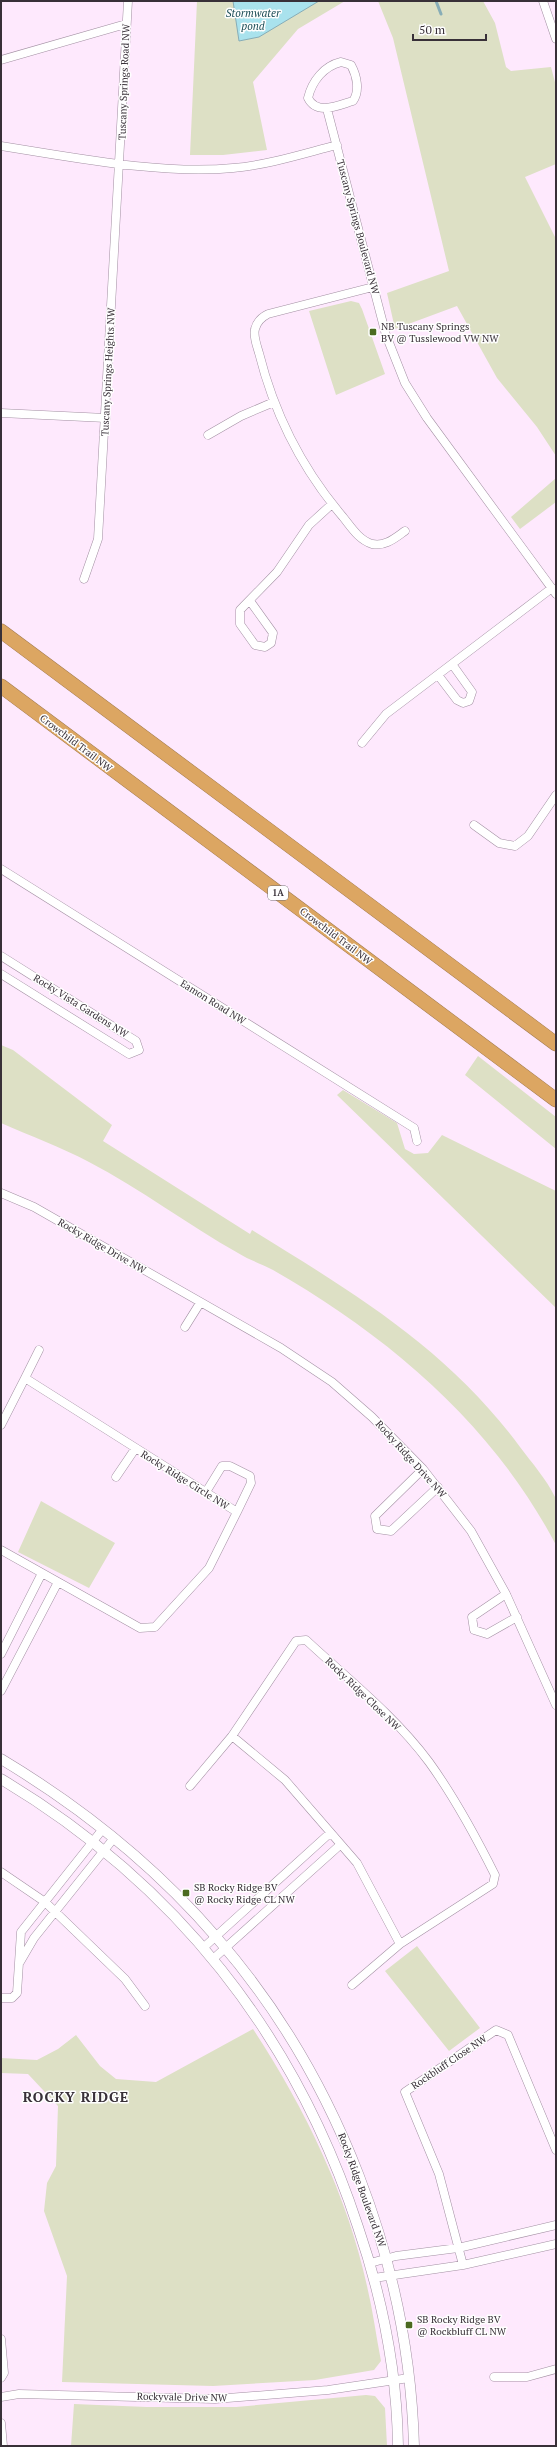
<svg xmlns="http://www.w3.org/2000/svg" width="557" height="2447" font-family="'PT Serif',serif">
<rect width="100%" height="100%" fill="#fee9fd"/>
<path fill="#dde0c5" d="M197,1H345L298,29L253,82L267,150L223,155H190Z
M378,1H483L495,23L506,67L511,71L551,67L556,86V164L525,177L556,239V456L537,427L497,378L457,306L395,329L387,293L449,271L393,38Z
M351,301L359,303L362,309L385,374L336,395L309,311Z
M556,478V502L520,529L511,517Z
M1,1045L13,1050L112,1125L103,1141L250,1234L252,1230C354,1293 448,1349 520,1447C532,1463 547,1480 555,1497C557,1506 556,1534 556,1545C493,1425 390,1337 273,1270C262,1264 249,1260 238,1253C188,1225 141,1189 89,1162C61,1147 30,1136 1,1123Z
M478,1056L556,1117V1149L465,1075Z
M343,1090L397,1123L405,1149L414,1154L428,1153L442,1135L556,1191V1308L337,1095Z
M41,1501L115,1543L89,1588L18,1552Z
M417,1946L480,2028L449,2051L385,1971Z
M253,2029C304,2107 347,2194 367,2286C373,2311 376,2336 381,2361L374,2370L315,2380L213,2386L62,2382L67,2276L44,2211L47,2183L56,2166L58,2106L28,2074L1,2073V2058L37,2060L58,2049L76,2035L100,2066L116,2079L156,2082Z
M366,2395L375,2396L385,2408L387,2446H71L74,2404L147,2407H236Z"/>
<path fill="#a9e2ed" stroke="#87adb7" d="M233,1H319L259,37L239,41Z"/>
<g fill="none" stroke-linecap="round" stroke-linejoin="round">
<path stroke="#87adb7" stroke-width="3" d="M436,1L441,14"/>
<g stroke="#a390a3" stroke-width="9">
<path id="minor" d="M543,1L556,39
M1,60L126,24
M341,62L351,65C357,76 360,91 353,101C339,105 317,116 308,98C312,81 324,66 341,62Z
M327,109L386,335L405,383L427,418L556,594
M1,146C72,157 161,175 233,168C268,165 302,154 337,145
M373,287L268,314C262,317 257,321 255,329C253,336 257,346 259,353C274,413 303,470 343,517C351,527 359,540 372,544C385,547 395,538 405,531
M1,413L106,418
M208,435L241,416L274,402
M84,579L98,539L128,1
M250,601L273,633L271,643L265,647L255,645L240,624V610L277,572L309,525L332,504
M438,675L457,700L463,703L469,701L472,692L452,664
M362,743L386,714L552,588
M474,825L499,843L515,846L528,836L556,795
M1,869L414,1128L417,1141
M1,956L136,1041L139,1050L129,1054L1,974
M1,1193L34,1207L281,1348L332,1382L372,1417L423,1469L471,1531L506,1594L556,1705
M185,1327L200,1303
M25,1378L39,1350
M1,1425L25,1378L237,1512L209,1568L155,1627L140,1628L1,1550
M423,1469L375,1516L377,1529L391,1531L438,1487
M116,1477L135,1449
M206,1492L222,1466H230L250,1476L251,1483L237,1512
M506,1594L472,1617L474,1630L487,1634L517,1617
M1,1654L42,1573
M1,1691L58,1582
M190,1786L232,1736
M1,1872L45,1902L125,1979L145,2006
M203,1948L330,1833
M213,1959L340,1845
M20,1962L34,1938L114,1838
M352,1985L400,1944L493,1884L495,1875C475,1835 455,1798 429,1762C395,1716 348,1679 306,1640L296,1641L232,1736L285,1780L357,1863L400,1944
M1,1998H12L17,1993L21,1932L102,1830
M370,2263L396,2256L458,2248L556,2225
M463,2265L439,2174L405,2092L496,2030L508,2035L556,2150
M374,2278L463,2265L556,2244
M1,2339L4,2373L1,2378
M494,2377H527L556,2369
M1,2397L19,2394L215,2399L328,2390L409,2378
M1,2423L3,2446"/>
</g>
<g stroke="#a390a3" stroke-width="11">
<path id="tertiary" d="M1,1759C81,1807 156,1867 217,1938C337,2076 409,2263 414,2446
M1,1779C175,1883 295,2034 358,2227C382,2297 397,2372 398,2446"/>
</g>
<g stroke="#a37d53" stroke-width="15">
<path id="motorway" d="M1,631L556,1044
M1,686L556,1100"/>
</g>
<use href="#minor" stroke="#fff" stroke-width="8"/>
<use href="#tertiary" stroke="#fff" stroke-width="10"/>
<use href="#motorway" stroke="#dca662" stroke-width="14"/>
</g>
<g fill="#4b6a20" stroke="#fefefe" stroke-width="1.5">
<rect x="369" y="328" width="8" height="8" rx="2"/>
<rect x="182" y="1889" width="8" height="8" rx="2"/>
<rect x="405" y="2321" width="8" height="8" rx="2"/>
</g>
<g text-anchor="middle" dominant-baseline="central" stroke-width="3" stroke-linejoin="round" paint-order="stroke">
<rect fill="#fefefe" stroke="#736e73" stroke-width="1" x="268" y="886" width="20" height="14" rx="3"/>
<g font-size="9" font-weight="bold" fill="#383038">
<text x="278" y="893">1A</text>
</g>
<g font-size="10" fill="#383038" stroke="#fefefe">
<text transform="translate(124 82) rotate(-88)">Tuscany Springs Road NW</text>
<text transform="translate(358 227) rotate(75)">Tuscany Springs Boulevard NW</text>
<text transform="translate(108 372) rotate(-87)">Tuscany Springs Heights NW</text>
<text transform="translate(76 743) rotate(37)">Crowchild Trail NW</text>
<text transform="translate(336 936) rotate(37)">Crowchild Trail NW</text>
<text transform="translate(213 1002) rotate(32)">Eamon Road NW</text>
<text transform="translate(81 1006) rotate(32)">Rocky Vista Gardens NW</text>
<text transform="translate(102 1246) rotate(30)">Rocky Ridge Drive NW</text>
<text transform="translate(411 1459) rotate(48)">Rocky Ridge Drive NW</text>
<text transform="translate(185 1480) rotate(32)">Rocky Ridge Circle NW</text>
<text transform="translate(363 1694) rotate(44)">Rocky Ridge Close NW</text>
<text transform="translate(449 2062) rotate(-34)">Rockbluff Close NW</text>
<text transform="translate(362 2190) rotate(70)">Rocky Ridge Boulevard NW</text>
<text transform="translate(182 2397) rotate(1)">Rockyvale Drive NW</text>
</g>
<g font-size="10" fill="#383038" stroke="#fefefe" text-anchor="start">
<text x="381" y="326">NB Tuscany Springs<tspan x="381" dy="12">BV @ Tusslewood VW NW</tspan></text>
<text x="194" y="1887">SB Rocky Ridge BV<tspan x="194" dy="12">@ Rocky Ridge CL NW</tspan></text>
<text x="417" y="2319">SB Rocky Ridge BV<tspan x="417" dy="12">@ Rockbluff CL NW</tspan></text>
</g>
<g font-size="11" font-style="italic" fill="#1d4e57" stroke="#fefefe">
<text x="253" y="13">Stormwater<tspan x="253" dy="13">pond</tspan></text>
</g>
<g font-size="14" font-weight="bold" letter-spacing="1" fill="#383038" stroke="#fefefe">
<text x="76" y="2096">ROCKY RIDGE</text>
</g>
</g>
<rect width="557" height="2447" fill="none" stroke="#383038" stroke-width="4"/>
<path d="M413 34v6h73v-6" fill="none" stroke="#383038" stroke-width="2"/>
<text x="419" y="34" font-size="12" fill="#383038" stroke="#fefefe" stroke-width="3" paint-order="stroke">50 m</text>
</svg>
